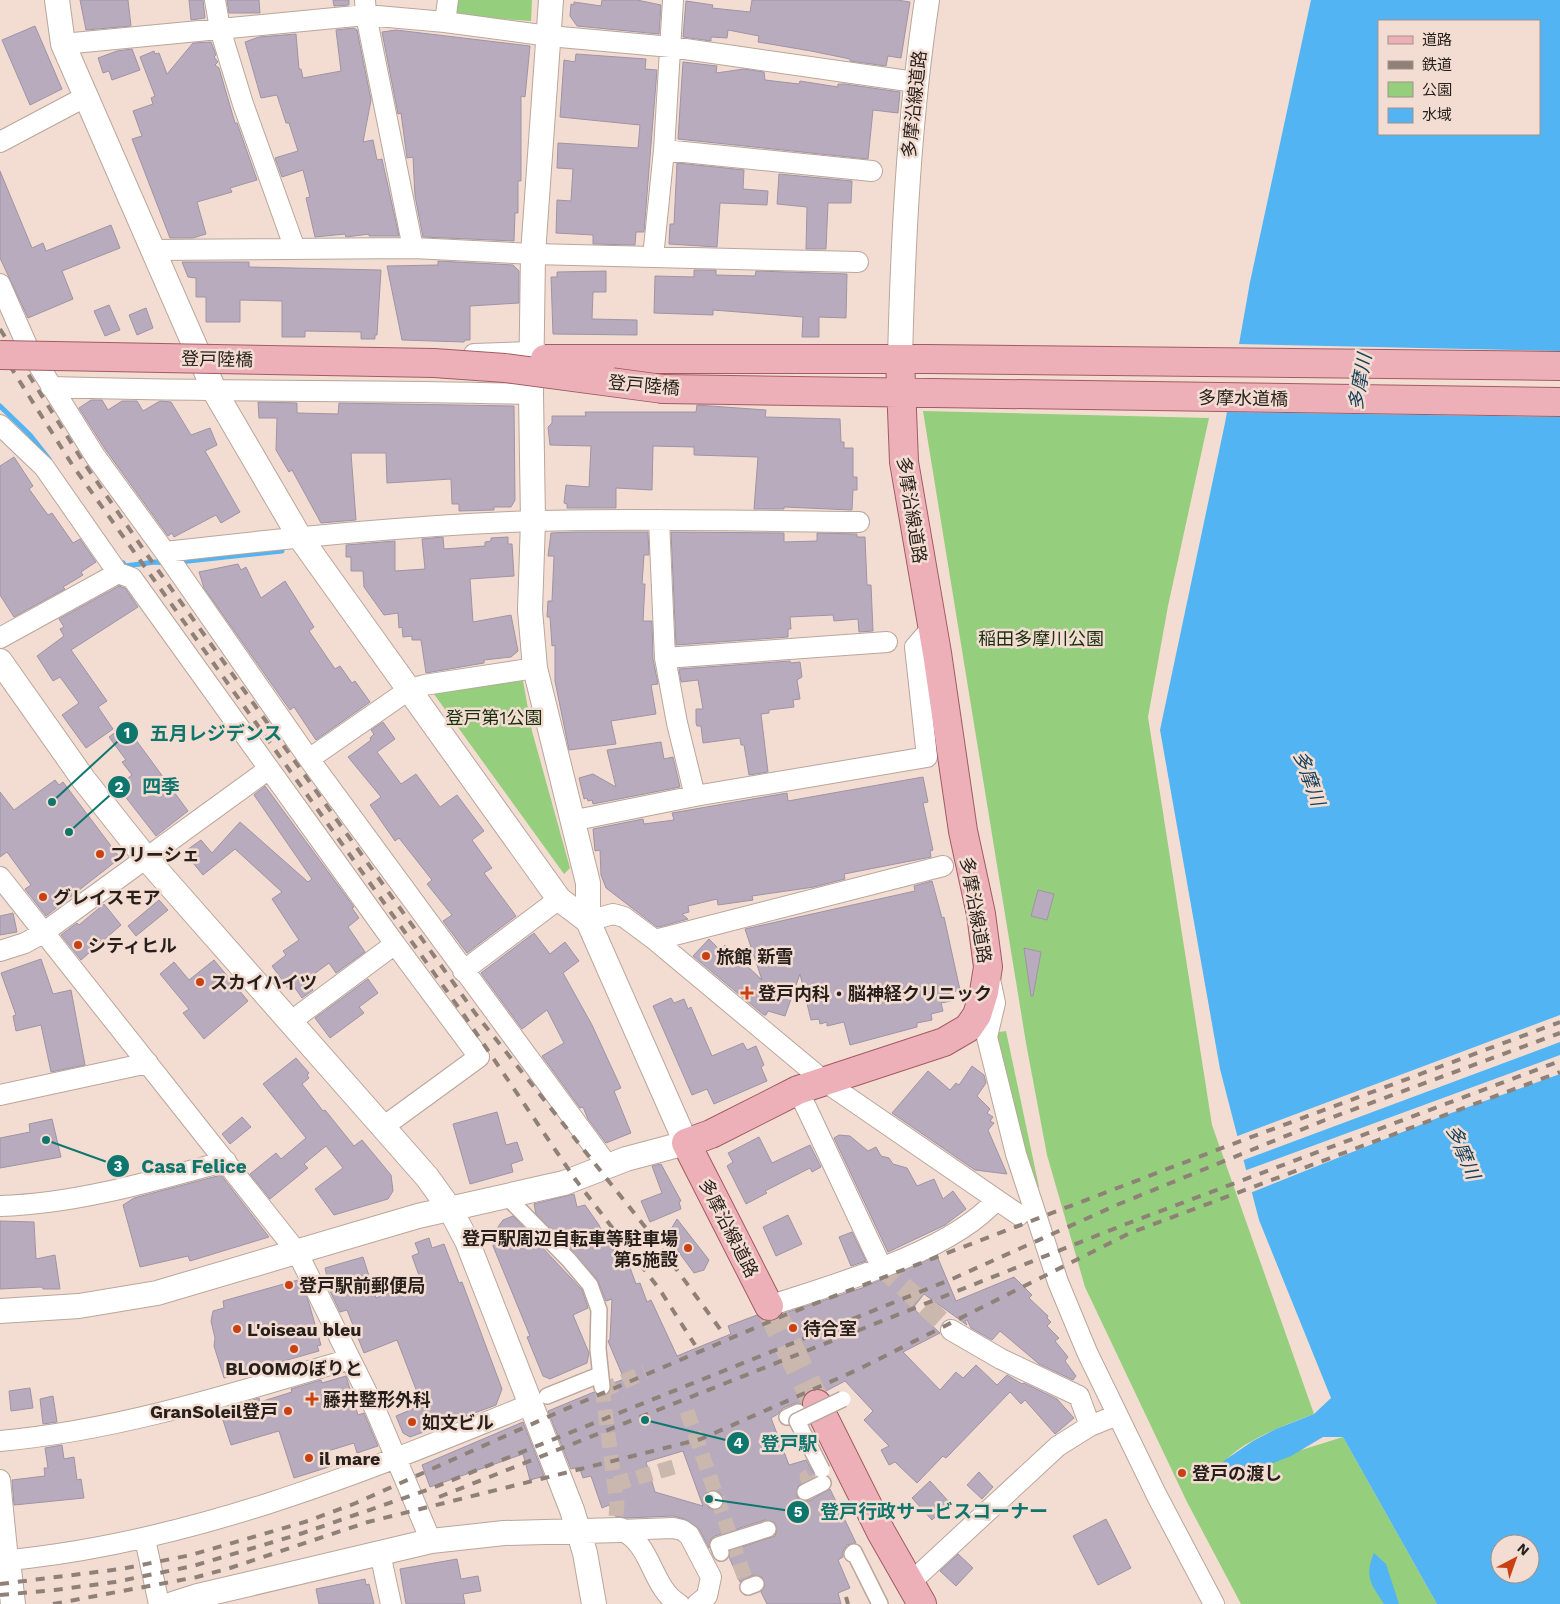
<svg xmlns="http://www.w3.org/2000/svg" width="1560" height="1604" font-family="'Work Sans','Noto Sans JP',sans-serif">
<rect width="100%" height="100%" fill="#f3ddd2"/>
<path fill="#95ce7c" d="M454,0H532L531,21L459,16L453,11Z
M923,411L1209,418L1168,606L1148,717L1212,1125L1314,1414C1290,1423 1242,1441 1225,1461C1221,1465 1218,1472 1214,1477L1343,1437L1437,1604H1241L1187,1502L1085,1287L1047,1155L1026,1043Z
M518,678L523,681L532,731L570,868L564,874L431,690Z
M1006,1031L1039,1187L1033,1189L993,1033Z"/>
<path fill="#52b4f3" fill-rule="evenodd" d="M1311,0H1560V1604H1437L1343,1437H1323L1291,1456L1260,1468L1215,1480L1212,1473L1225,1460L1253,1441L1276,1429L1314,1414L1331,1398L1259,1220L1220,1069L1160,730L1225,423L1250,282ZM1379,21H1539V134H1379ZM1500,1544H1530V1574H1500Z
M1374,1553L1386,1564L1399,1604H1384C1371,1584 1364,1577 1374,1553Z"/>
<path fill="#f3ddd2" d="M1236,344L1560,351V417L1225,412Z
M1560,1015V1042L1241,1161L1235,1137Z
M1560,1055V1074L1440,1117L1250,1193L1244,1171Z"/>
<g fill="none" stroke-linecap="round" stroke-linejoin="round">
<path stroke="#52b4f3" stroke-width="5" d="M0,406L30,435L49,459
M179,562L282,551
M123,563L125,566L155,562L166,563"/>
</g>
<path fill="#b7abbd" stroke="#9f94a5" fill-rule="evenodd" d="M80,0H128L131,26L86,30Z
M189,0H203L205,18L191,20Z
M227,0H259L260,13H229Z
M333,0H349V5L334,6Z
M602,0H637L661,5L659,34L577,26L570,16L571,4L574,5V2L601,6Z
M752,0H897L910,2L901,58L888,56L886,66L850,61V59L811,51L758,42L759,36L728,30L727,38L711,37V41L683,37L686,1L713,5L712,8L750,12Z
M35,26L62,89L30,105L2,40Z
M354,28L357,30L371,100L363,142L373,140L377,160L382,159L399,236H369V234L346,237L345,234L315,237L306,198L310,197L303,170L282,177L275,158L298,151L289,123H286L277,95L261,98L245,42L259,37L296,34L299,69H301L303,78L341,71L336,30Z
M396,30L530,46L525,97L521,96V181H518V213H515L514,241L423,237L415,196L413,157L407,158L401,113L398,114L382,32Z
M211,42L216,55L214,57L218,62L215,65L219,68L235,123H237L257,180L230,188L232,192L197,202L206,234L193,238H170L132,139L142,136L133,111L153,104L151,98L155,96L140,57L154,51L155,54L159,53L167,74L193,43Z
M132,49L140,70L112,80L109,71L103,73L98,58L117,51Z
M576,54L646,59L645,69L657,70L644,232H636L635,245L593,244V235L556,233L557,200L571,201L573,169L557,168L558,143L638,148L640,125L560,117L564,60L575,62Z
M683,62L717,66L716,73L744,69L764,72L765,80L799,84L800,81L838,87V84H845L900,92L898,113L873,110L868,159L678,139Z
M677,163L744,170L743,189L768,191L767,205L720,203L717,247L669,244L670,224H674Z
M0,171L32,248L43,243L46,251L111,225L120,248L62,271L73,299L28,318L0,258Z
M779,174L852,181L851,203H828L826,249H806L807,207L777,204Z
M438,261L513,265L519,271V303L470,306V340H465L464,342L402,340L387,266L438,265Z
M182,262H249V267L381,270L377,335H375V339H361V332L305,331V337H282V301L240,300V322H206V297H196V278L188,277Z
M694,270H716V275L755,276L756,271L847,274L846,318L819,317V337H802L803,317L713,310V315L654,313L655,276L694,277Z
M606,271V292H593L592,319L637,320V335L553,334L551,277H557V272Z
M109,305L120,330L105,336L94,311Z
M146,308L153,328L137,335L129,315Z
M91,400H102L108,410L122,401H137L143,411L160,401L171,402L191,435L210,428L217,445L205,451L240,512L221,523L216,515L174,537L172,533L168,536L105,449L79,408Z
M258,402L297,403V413L338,414L339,403L514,406L515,500L511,507H494V510L459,511V504H452L451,479L387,483L386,453H351L356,520L321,523L292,470L289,472L276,450L277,418H259Z
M697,405L766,410L765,417L840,419L841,442H844V448H853V477H857V490H853L852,510L784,507V509H754L758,457L694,455V447L653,446L652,490L616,488V508H567V504L564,503L566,485L589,487L591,446L550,445L548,427L552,423V416H586L585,412H696Z
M14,457L33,486L29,489L48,515L52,513L73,543L80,539L96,562L81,572L83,575L63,587L65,589L14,617L0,595V466Z
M575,532H648L649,555H644L642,584H645L643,621H652L653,659L658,684L651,685L656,714L611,721L616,744L569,750L555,681V645L552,646L550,617H547L548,601H552L554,556H548L551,533Z
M671,532L784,533V542L817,541V533L857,534V537H865L867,585H871L873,631L859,632L858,619L834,621L833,615L790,617L791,629H788V637L676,645Z
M443,537L444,549L485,546V542L491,541V538L508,537V544H512L514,576L470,579L473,622L511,615L518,651L511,657L484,660V663L426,673L421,640H412V636L403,637L402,627L399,628L398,613L384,615L364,587L363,571H351V557H346V545L395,541V571L425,569L422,539Z
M238,564L241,570L246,567L261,598L285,581L314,627L309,631L335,669L340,666L352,683L355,681L370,702L316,740L294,707L290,710L204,588L199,572Z
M119,586L125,588L138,607L71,650L107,701L98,707L113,729L86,748L62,715L79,703L60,677L53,681L37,656L64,636L60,629L64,627L59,619Z
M790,661L791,663L800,662L802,677L797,680L800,699L793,700L794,707L769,710V713L761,714L768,772L749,775L744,745H741L740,738L703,743L701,726H697L696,723V709H703L698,680L681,682L679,669Z
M383,722L395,739L377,752L401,784L416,774L440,807L457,795L484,831L472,840L492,868L484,873L516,916L467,953L443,921L452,915L427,884L432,880L399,838L395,841L370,805L381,797L348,757L371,740L370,738L374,734L371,730Z
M125,725L188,811L156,836L117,786L132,775L122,762L126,760L109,737Z
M661,742L664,759L673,757L680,787L593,804L592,800L588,801L587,798L584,799L579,778L593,774L616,787L607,750Z
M923,777L928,802L923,803L933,850L930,851L931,857L844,874L845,879L814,887L752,896L753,900L718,905L717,899L688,906L689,912L682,914L688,919L663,926L657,927L606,888L601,875L600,850L595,851L593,829L643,819L644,824L674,820L672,813L787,793L788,801Z
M55,780L59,785L63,782L120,858L46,916L25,889L31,885L7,852L0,857V792L14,810Z
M265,786L354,907L352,908L359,918L348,927L365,952L336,973L329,963L306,980L313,990L302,998L295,988L290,991L272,966L286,955L283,951L299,940L272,899L282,892L235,849L203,875L184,852L201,840L212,853L240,822L308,882L312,879L254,795Z
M932,881L942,918L944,917L960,990L949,993L951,1001L941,1003L943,1011L931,1014L932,1020L917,1023V1027L850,1045L844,1022L827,1026V1022L820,1024L819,1019L811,1020L800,974L785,1016L768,1011L766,1015H764L693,956L709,939L720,950L725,945L762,980L745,929L915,891L914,886Z
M1038,890L1054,894L1047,920L1031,916Z
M159,900L168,910L136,936L128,926Z
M104,904L121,925L81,960L61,935L77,923L79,925Z
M13,913L17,932L0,935V916Z
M534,933L550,954L565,942L579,961L563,973L592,1025L621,1088L614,1091L631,1133L606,1143L588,1119L583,1107L580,1108L542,1056L564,1043L547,1010L522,1029L481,973Z
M1024,948L1041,952L1033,996H1031Z
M41,959L53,994L71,990L85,1065L51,1072L41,1025L16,1031L13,1016L16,1015L1,973Z
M214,960L248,1001L204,1039L183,1013L189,1009L160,974L174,962L189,980Z
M368,979L378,993L359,1007L364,1013L330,1038L315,1018Z
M671,998L674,1003L684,999L688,1009L691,1007L712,1056L743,1043L747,1050L756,1046L764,1065L761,1067L767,1081L714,1104L707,1089L692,1095L653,1006Z
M296,1058L309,1073L307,1075L309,1078L302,1084L323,1111L325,1110L354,1146L362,1140L391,1175L393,1191L388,1199L334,1215L315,1189L343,1168L326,1146L304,1164L308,1168L270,1199L250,1174L276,1153L281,1159L306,1138L263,1084Z
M972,1066L984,1075L986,1083L977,1096L990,1109L987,1113L993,1117L990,1121L994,1123L988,1130L1007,1174L975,1170L892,1113L928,1071L950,1090L956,1083L959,1085Z
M497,1112L506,1145L517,1142L523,1160L511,1164L513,1172L470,1184L453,1124Z
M242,1117L251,1127L230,1144L222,1134Z
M52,1119L61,1157L0,1168V1138L30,1132L29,1124Z
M839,1135L850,1136L868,1151L876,1147L881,1156L889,1158L893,1164L907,1168L917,1186L934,1179L943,1199L953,1191L966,1209L945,1225L888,1252L834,1138Z
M759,1137L772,1163L810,1145L821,1167L812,1172L810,1168L765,1191L767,1193L746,1204L727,1166L733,1162L728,1153Z
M661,1164L681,1201L679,1202L681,1209L650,1222L641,1201L662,1193L652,1166Z
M221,1175L269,1237L190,1261L188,1256L140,1267L123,1205L134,1198Z
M574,1194L577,1207L585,1205L599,1225L606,1241L609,1240L629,1265L636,1284L640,1283L647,1302L651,1300L677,1356L731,1334L728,1326L757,1315L768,1322L776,1320L782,1314L862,1288L937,1256L956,1301L1014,1277L1032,1295L1029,1298L1048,1316L1047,1318L1051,1322L1047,1326L1059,1338L1055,1341L1068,1357L1065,1361L1076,1376L1073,1380L1039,1364L1000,1331L992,1340L971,1328L967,1320L965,1321L967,1325L924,1294L913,1308L940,1333L903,1352L940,1390L956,1372L963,1378L976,1365L997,1385L1007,1375L1022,1384L1024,1383L1057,1399L1074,1418L1055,1434L1025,1400L1021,1404L1010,1392L949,1455L946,1458L943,1456L917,1483L895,1462L889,1465L881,1450L889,1446L864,1420L873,1411L845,1381L826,1391L817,1388L810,1390L804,1396L801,1404L795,1403L783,1408L778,1414L771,1418L789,1465L806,1460L815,1476L798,1486L797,1497L800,1500L809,1501L830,1489L856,1543L847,1545L843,1551V1557L838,1560L850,1588L838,1593L841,1604H767L761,1592L765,1585L762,1577L753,1575L740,1582L729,1557L730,1551L775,1536L777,1530L774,1522L765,1520L715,1536L711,1539L709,1548L699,1529L685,1519L673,1516L626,1518L615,1516L609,1505L602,1508L591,1476L583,1478L579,1467L571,1469L548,1411L594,1392L599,1396L607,1395L611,1384L624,1379L608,1341L610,1339L612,1299L606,1301L597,1279L536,1214L534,1204ZM683,1451L703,1506L655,1492L646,1462ZM711,1490L719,1492L724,1498V1504L718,1510L709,1508L704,1502L706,1493Z
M788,1215L802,1244L776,1256L763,1227Z
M513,1216L582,1290L588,1308L573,1315L589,1353L587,1363L550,1379L543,1376L527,1337L530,1336L493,1246L495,1232L498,1227L503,1220Z
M677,1219L709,1260L704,1270L694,1273L667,1236Z
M0,1221L34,1222L36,1259L55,1255L60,1289H43L42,1287L0,1289Z
M852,1232L866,1261L851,1266L839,1237Z
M429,1238L432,1248L444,1244L459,1283L462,1282L502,1389L496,1405L410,1437L403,1433L396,1416L422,1405L397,1340L364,1353L347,1310L340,1312L330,1291L325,1268L363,1257L376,1298L421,1281L412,1256L419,1253L415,1243Z
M298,1280L308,1300L321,1345L317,1346L319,1351L224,1378L214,1346L215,1338L211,1321L213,1311L224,1308L223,1301Z
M346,1376L358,1415L364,1413L378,1446L357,1453L354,1443L328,1451L332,1466L294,1478L279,1431L231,1445L221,1414L245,1407L244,1403L259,1398L260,1402L292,1392L291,1389L321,1380L322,1383Z
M30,1388L33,1408L11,1411L9,1391Z
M53,1396L57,1422L43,1424L40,1399Z
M523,1422L544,1476L530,1480L523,1454L430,1487L422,1465Z
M62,1445L64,1459L74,1457L77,1480L81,1479L84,1498L14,1505L12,1480L45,1476L44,1468H48L45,1448Z
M979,1472L993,1487L982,1499L967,1485Z
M930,1481L950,1503L932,1520L912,1498Z
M1106,1519L1131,1568L1098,1585L1073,1536Z
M958,1554L973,1568L956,1586L940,1571Z
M457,1559L461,1579L478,1576L481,1591L463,1594L465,1604H406L400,1569Z
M365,1579L366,1585L369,1584L374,1604H319L316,1589Z"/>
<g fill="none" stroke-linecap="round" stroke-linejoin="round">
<path stroke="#cab7ad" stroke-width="15" stroke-dasharray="15 8" stroke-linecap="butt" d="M602,1387L617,1504L616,1517
M602,1391L645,1372
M687,1411L748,1587
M615,1484L677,1466
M812,1489L807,1477L822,1470"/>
<path stroke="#cab7ad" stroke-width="20" stroke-dasharray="20 10" stroke-linecap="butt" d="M881,1266L951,1330"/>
<path stroke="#cab7ad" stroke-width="28" stroke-dasharray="28 14" stroke-linecap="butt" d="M769,1306L817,1404"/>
<g stroke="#baa69b" stroke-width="18">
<path id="pedestrian" d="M506,1196L569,1260L590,1285L599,1310L598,1349L602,1387
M547,1396L599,1375
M787,1417L798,1412
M805,1492L823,1483
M713,1499L715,1501
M721,1553L718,1545L768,1529
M852,1554L854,1552L880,1604
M748,1587L756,1584"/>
</g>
<g stroke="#baa69b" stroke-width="22">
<path id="minor" d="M215,0L220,29L243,104L295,249
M365,0L366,15L413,248
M445,22L448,0
M63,44L366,15L445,22L549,36L671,47L915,82
M0,142L85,97
M664,150L872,171
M152,250L413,248L533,254L858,262
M653,257L664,150L673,0
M0,284L29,350L95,456L165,552L309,759L608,1166
M474,354L531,352
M51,387C211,392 371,390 531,394
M0,425L44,467L118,573L132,578L395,944L290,1022
M659,520L665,658L677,723L695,796
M165,552C288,538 410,525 534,521C642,518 750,521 859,522
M0,638L118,573
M665,658L887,642
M309,759L410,689L424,685L535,668
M571,821L695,796L927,757L915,647L929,631L932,624
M0,877L297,1252L376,1411L431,1541
M588,921L613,914L624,917L655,940L824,1081L1019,1215
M655,940L943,866
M0,951L25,943L43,933L269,769
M463,971L559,899
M990,979L995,1003L987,1037L1016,1154L1058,1282L1087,1352L1157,1496L1214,1604
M798,1090L881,1266
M0,1095L148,1063
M383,1127L479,1057L395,944
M0,1206C76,1204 153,1181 226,1161
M769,1306C835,1284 951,1252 996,1200
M951,1330L1001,1359L1079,1396L1090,1426
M0,1441C120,1430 235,1393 350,1359
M0,1480L8,1560
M620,1530L673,1528L682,1530L689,1535L711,1577L707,1596L697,1604
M620,1530C652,1542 651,1588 679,1604
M145,1539L159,1604
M380,1553L391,1604
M0,1561C188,1544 359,1474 531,1404
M910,1583L1058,1446L1090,1426L1117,1415"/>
</g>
<g stroke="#baa69b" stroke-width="26">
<path id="tertiary" d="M57,0L63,44L215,392L299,536L559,899L588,921
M900,359C903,239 909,119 927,0
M0,661L84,780L146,858L427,1177L450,1209L467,1241L572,1510L585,1553L594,1604
M0,1311L79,1306L157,1293L418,1216L564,1183L626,1159L686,1143L588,921V883L535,668L530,610L533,521L531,394L533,254L551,0
M8,1560L13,1604
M173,1604L198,1596L431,1541L504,1533L620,1530"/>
</g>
<g stroke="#a15b62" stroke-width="30">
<path id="primary" d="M603,359H927L1560,366
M663,389L1560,402
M769,1306L686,1143L711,1134L798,1090L944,1042L968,1028L977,1015L984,992L988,967L981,914L963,831L937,653L904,462L900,359
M817,1404L881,1532L922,1604"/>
</g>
<use href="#pedestrian" stroke="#fff" stroke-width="15"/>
<use href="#minor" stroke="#fff" stroke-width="20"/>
<use href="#tertiary" stroke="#fff" stroke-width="24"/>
<use href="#primary" stroke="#eeb0b8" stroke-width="28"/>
<path stroke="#8f8078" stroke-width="4" stroke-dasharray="9 9" stroke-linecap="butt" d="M0,329L82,460L150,559L475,1013L650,1233L720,1329
M0,350L73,466L466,1018L575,1179L660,1290L695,1345
M439,1497L1126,1224L1560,1061
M0,1584L121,1569L191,1555L308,1521L356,1503L561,1411L785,1315L1230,1145L1560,1022
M0,1595L55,1590L115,1582L193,1566L303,1533L430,1489L952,1279L1119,1204L1325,1120L1560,1033
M846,1597L848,1604
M53,1604L197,1577L230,1568L368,1522L701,1439L857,1370L1130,1233L1560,1072"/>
<g stroke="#baa69b" stroke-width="18" stroke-linecap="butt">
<path id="pedestrian-bridge" d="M822,1470L797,1421L843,1399"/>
</g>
<g stroke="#a15b62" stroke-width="30" stroke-linecap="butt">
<path id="primary-bridge" d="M0,355L434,363L505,368L663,389
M545,359H603"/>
</g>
<use href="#pedestrian-bridge" stroke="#fff" stroke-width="15"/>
<use href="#primary-bridge" stroke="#eeb0b8" stroke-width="28"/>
</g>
<g fill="#c94112" stroke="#f3ddd2" stroke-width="2">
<circle cx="100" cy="854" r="5"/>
<circle cx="43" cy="897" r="5"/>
<circle cx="78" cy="945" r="5"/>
<circle cx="706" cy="956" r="5"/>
<circle cx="200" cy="982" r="5"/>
<path d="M744.5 985.5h5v5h5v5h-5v5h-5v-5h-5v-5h5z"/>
<circle cx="688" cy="1248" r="5"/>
<circle cx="289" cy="1285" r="5"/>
<circle cx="793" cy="1328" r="5"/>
<circle cx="237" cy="1329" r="5"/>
<circle cx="294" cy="1349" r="5"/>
<path d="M309.5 1391.5h5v5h5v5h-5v5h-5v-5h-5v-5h5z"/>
<circle cx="288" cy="1411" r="5"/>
<circle cx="412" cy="1422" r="5"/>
<circle cx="309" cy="1458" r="5"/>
<circle cx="1182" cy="1473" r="5"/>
</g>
<g text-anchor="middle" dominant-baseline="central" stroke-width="5" stroke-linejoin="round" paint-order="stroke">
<g font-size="18" fill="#271f1b" stroke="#f3ddd2">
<text transform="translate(914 104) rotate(-84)">多摩沿線道路</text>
<text transform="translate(217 359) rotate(1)">登戸陸橋</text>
<text transform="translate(644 385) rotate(5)">登戸陸橋</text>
<text transform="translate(1243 398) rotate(1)">多摩水道橋</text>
<text transform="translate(912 510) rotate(81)">多摩沿線道路</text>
<text transform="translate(976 910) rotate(80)">多摩沿線道路</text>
<text transform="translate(729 1228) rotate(63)">多摩沿線道路</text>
</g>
<g font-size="18" fill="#19300e" stroke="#f3ddd2">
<text x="1041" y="638">稲田多摩川公園</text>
<text x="494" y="717">登戸第1公園</text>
</g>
<g font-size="18" font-weight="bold" fill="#271f1b" stroke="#f3ddd2" text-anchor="start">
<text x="110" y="854">フリーシェ</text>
<text x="53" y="897">グレイスモア</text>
<text x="88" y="945">シティヒル</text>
<text x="716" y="956">旅館 新雪</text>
<text x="210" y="982">スカイハイツ</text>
<text x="758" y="993">登戸内科・脳神経クリニック</text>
<text x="678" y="1238" text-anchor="end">登戸駅周辺自転車等駐車場<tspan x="678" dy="21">第5施設</tspan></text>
<text x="299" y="1285">登戸駅前郵便局</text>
<text x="803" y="1328">待合室</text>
<text x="247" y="1329">L'oiseau bleu</text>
<text x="294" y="1368" text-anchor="middle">BLOOMのぼりと</text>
<text x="323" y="1399">藤井整形外科</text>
<text x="278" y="1411" text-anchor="end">GranSoleil登戸</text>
<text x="422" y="1422">如文ビル</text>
<text x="319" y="1458">il mare</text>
<text x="1192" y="1473">登戸の渡し</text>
</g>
<g font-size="19" font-style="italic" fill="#18405a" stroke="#f3ddd2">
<text transform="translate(1360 382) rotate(-80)">多摩川</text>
<text transform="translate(1309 778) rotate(70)">多摩川</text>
<text transform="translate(1463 1152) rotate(67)">多摩川</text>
</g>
</g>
<path fill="none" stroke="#0f766e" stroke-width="2" d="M52 802L127 733M69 832L119 787M46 1140L118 1166M645 1420L738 1443M709 1499L798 1512"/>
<g fill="#0f766e" stroke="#f3ddd2" stroke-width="2">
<circle cx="52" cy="802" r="5"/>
<circle cx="69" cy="832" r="5"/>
<circle cx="46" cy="1140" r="5"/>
<circle cx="645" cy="1420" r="5"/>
<circle cx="709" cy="1499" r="5"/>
<circle cx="127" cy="733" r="12"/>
<circle cx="119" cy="787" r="12"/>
<circle cx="118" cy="1166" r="12"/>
<circle cx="738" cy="1443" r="12"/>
<circle cx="798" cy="1512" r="12"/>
</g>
<g font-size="15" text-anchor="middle" font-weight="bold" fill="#fff">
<text x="127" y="738">1</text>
<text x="119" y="792">2</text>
<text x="118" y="1171">3</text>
<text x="738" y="1448">4</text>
<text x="798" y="1517">5</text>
</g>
<g font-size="19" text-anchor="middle" font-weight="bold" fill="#0f766e" stroke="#f3ddd2" stroke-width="5" stroke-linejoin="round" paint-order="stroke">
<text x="216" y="740">五月レジデンス</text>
<text x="161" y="793">四季</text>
<text x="194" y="1173">Casa Felice</text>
<text x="789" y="1450">登戸駅</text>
<text x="934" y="1518">登戸行政サービスコーナー</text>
</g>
<rect x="1378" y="20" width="162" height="115" fill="#f3ddd2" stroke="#a19189"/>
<rect x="1388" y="36" width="25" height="8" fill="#eeb0b8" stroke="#a19189"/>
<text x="1422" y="45" font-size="15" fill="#271f1b">道路</text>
<rect x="1388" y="61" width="25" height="8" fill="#8f8078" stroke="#a19189"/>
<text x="1422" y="70" font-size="15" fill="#271f1b">鉄道</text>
<rect x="1388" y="82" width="25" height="15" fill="#95ce7c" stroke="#a19189"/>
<text x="1422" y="95" font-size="15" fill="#271f1b">公園</text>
<rect x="1388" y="108" width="25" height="15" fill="#52b4f3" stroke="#a19189"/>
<text x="1422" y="120" font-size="15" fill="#271f1b">水域</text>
<g transform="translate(1515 1559) rotate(41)"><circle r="24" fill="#f3ddd2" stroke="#a19189"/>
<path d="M0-4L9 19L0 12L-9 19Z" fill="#c94112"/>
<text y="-8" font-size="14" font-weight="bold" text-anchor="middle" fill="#271f1b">N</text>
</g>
</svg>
